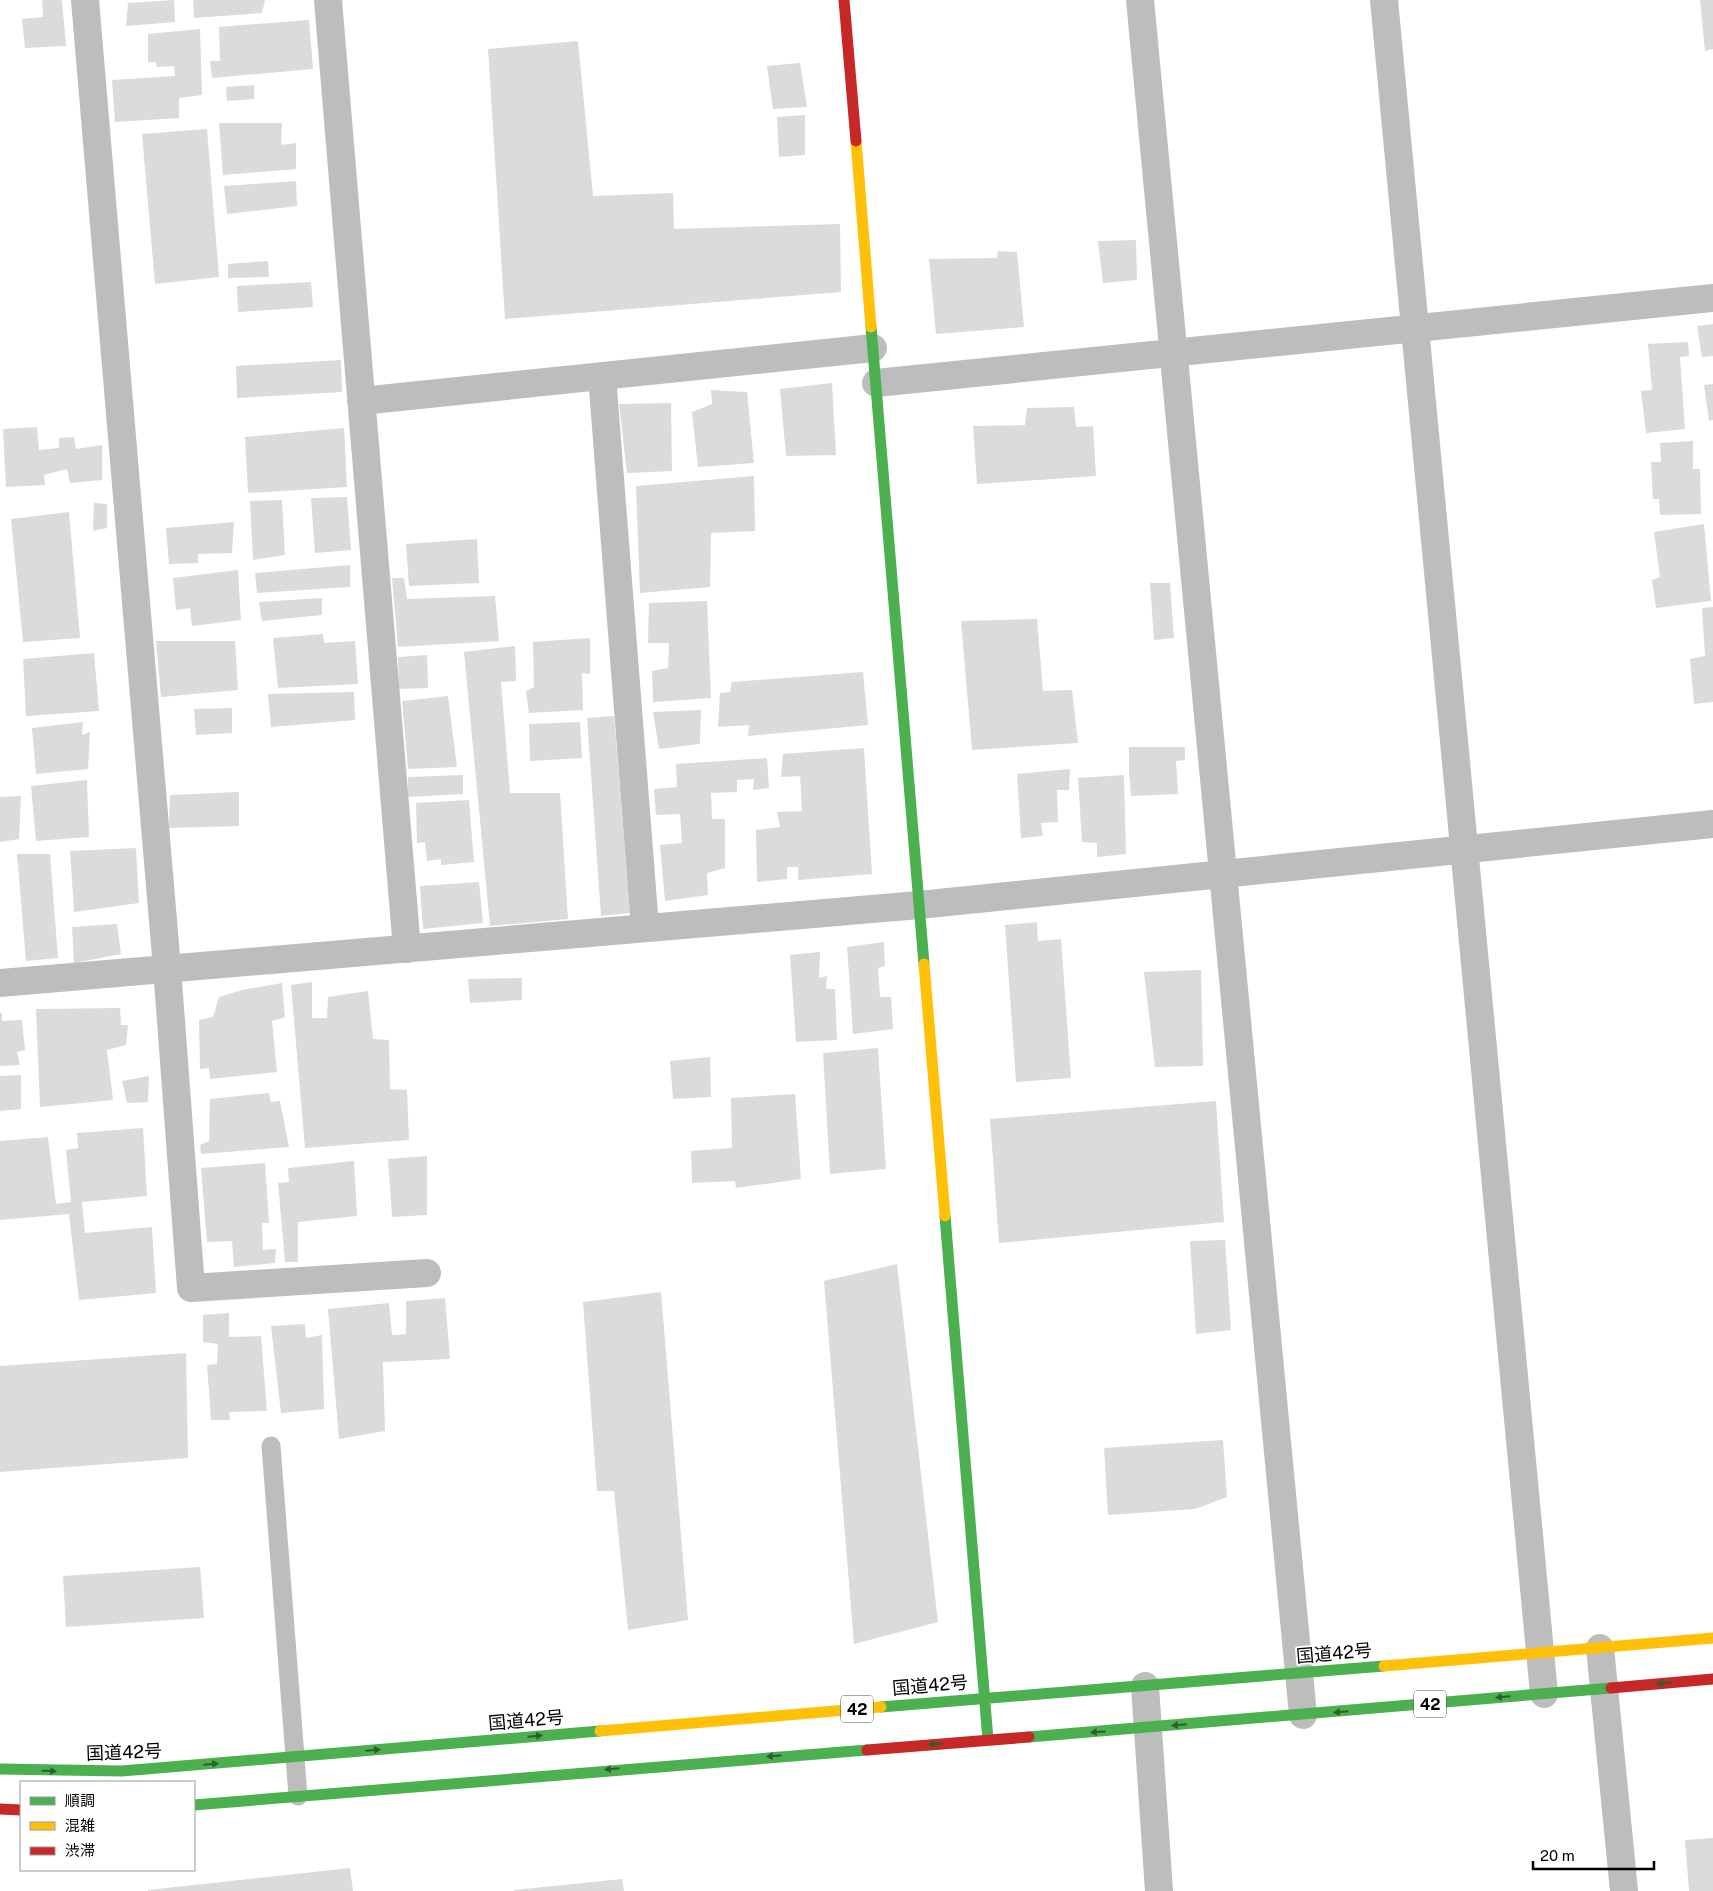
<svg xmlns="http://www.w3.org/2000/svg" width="1713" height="1891" font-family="'Public Sans','Noto Sans JP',sans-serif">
<rect width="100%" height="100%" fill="#fff"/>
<path fill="#dbdbdb" d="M42,0H62L66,46L25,48L22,19L43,17Z
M174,0L175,22L126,26L128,3Z
M193,0H265L262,13L194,18Z
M1700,0H1713V49L1705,51Z
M309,20L313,69L212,78L210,61H220L219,27Z
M200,29L202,95L179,98V118L115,122L112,80L175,76L174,66L157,67L156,62H148V34Z
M578,41L593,196L673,193L674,229L840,224L841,292L505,319L488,49Z
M800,63L807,107L773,109L767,66Z
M254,85V99L227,101L226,87Z
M805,115V155L779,157L777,117Z
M219,123H282L281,145L296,143V169L223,175Z
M207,129L219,277L155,284L142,134Z
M296,181L297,206L227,214L224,186Z
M1136,240L1137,280L1103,283L1098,241Z
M998,251L1017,252L1024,327L936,334L929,259L997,258Z
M268,261L269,277L228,278V264Z
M311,282L313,307L238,312L237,286Z
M1713,324V356L1702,357L1697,326Z
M1688,342L1689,356L1680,357L1685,429L1646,433L1641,391L1652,390L1648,344Z
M341,360L342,392L237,398L236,366Z
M832,383L836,455L786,456L780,389Z
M1713,384V420L1709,421L1704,385Z
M711,390L747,392L754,463L698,467L692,412L712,404Z
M671,403L672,471L627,473L619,404Z
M1074,407L1076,427L1093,426L1096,476L977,484L973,426L1025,425L1027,408Z
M37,427L39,450L59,448V438L74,437L76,449L102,445V480L70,483L67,469L44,475L45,485L6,487L3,429Z
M344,428L347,487L248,493L245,437Z
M1693,441V469H1700L1701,514L1660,515L1659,499H1653L1651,462H1661L1660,443Z
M754,476L755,531L711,533L710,587L640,593L636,486Z
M347,497L351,550L315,553L311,498Z
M282,500L285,555L253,560L250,501Z
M94,503L107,504V528L93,531Z
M69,512L80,638L23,642L11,519Z
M234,522L232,553L198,554V563L169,564L166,528Z
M1704,524L1711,601L1656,608L1652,580L1660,577L1654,532Z
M477,539L479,583L409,586L406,544Z
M350,565V587L257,593L255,573Z
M238,570L241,620L192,626L190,608L176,610L173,578Z
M392,578H404L407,599L495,596L499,641L398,647Z
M1150,583H1170L1174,638L1154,640Z
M322,598V615L262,621L259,602Z
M707,601L711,698L653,702L652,671L668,668L669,643H648L649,603Z
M1713,607V702L1694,704L1690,659L1705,656L1702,608Z
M1037,619L1043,691L1072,690L1078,743L972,750L961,621Z
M323,634L324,643L355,641L358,684L278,688L273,638Z
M590,638V674L582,673L583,710L529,713L526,691L534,687L533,642Z
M156,641H235L238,690L161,697Z
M515,646L516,681L501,682L510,793H560L568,919L490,926L464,652Z
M94,653L99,711L26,716L23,659Z
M427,655L428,688L399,689L398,657Z
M863,672L868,725L748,736L749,725L718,727L720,693L730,692L732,682Z
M354,692L355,720L271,727L268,694Z
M448,696L457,767L408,769L402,701Z
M232,708V733L196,735L194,709Z
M701,710L700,744L659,749L653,712Z
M614,716L630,913L601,916L587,718Z
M83,722L82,735L90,732L88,769L36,774L32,728Z
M580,722L582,758L530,761L529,724Z
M1129,747H1185V760L1176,761L1178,794L1131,796L1129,772Z
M864,748L872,874L798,880V867H787V879L757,882L756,830L780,827L777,812L802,811L800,776L781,777L783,754Z
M767,758L769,788L753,790L754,779L737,780V792L711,793L712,819H725V868L707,873L708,895L665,901L660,845L682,843L680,814L656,815L654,789L677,787L676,764Z
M1070,769L1069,790H1057L1058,822L1041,823L1043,836L1021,838L1017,774Z
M463,775V794L408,797V777Z
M1124,775L1126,854L1097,857V843L1082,842L1078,778Z
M87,780L89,837L36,841L31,786Z
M239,792V826L169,828L170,795Z
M21,796L19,839L0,842V797Z
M469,800L474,862L441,865V859L427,861L425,842L417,843L416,803Z
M136,848L139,903L74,912L70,851Z
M17,854H50L58,958L26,961Z
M479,882L483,923L423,929L420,886Z
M1037,922L1038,941L1061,939L1071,1078L1016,1082L1005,925Z
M117,924L121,954L74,963L72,927Z
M884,942L885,966L878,968L880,997H891L893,1029L853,1034L847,947Z
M820,952L819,978L827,976L826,989H835L837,1040L796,1042L790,955Z
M1201,970L1203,1066L1155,1067L1144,972Z
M522,978V1000L470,1003L468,979Z
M312,982V1018H327L328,997L368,991L373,1039L389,1040L390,1089L407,1090L409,1140L305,1148L291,985Z
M282,983L285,1017L272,1021L277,1072L210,1079L209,1068L200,1069L199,1020L213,1017L219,997L242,990Z
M120,1008L121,1025H128L126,1045L107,1050L113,1100L40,1107L36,1009Z
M0,1013H2V1021L22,1020L25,1050L17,1052L20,1065L0,1066Z
M878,1048L886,1169L830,1174L823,1053Z
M710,1057L711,1097L673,1099L670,1061Z
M21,1075V1109L0,1111V1076Z
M149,1076L148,1102L127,1103L122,1081Z
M269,1093L271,1102L280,1101L289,1147L201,1154L200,1145L209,1141L210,1099Z
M795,1094L801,1179L736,1188L735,1181L692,1183L691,1151L732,1148L731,1098Z
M1216,1101L1224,1222L999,1243L990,1119Z
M143,1128L147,1196L82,1202L85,1233L152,1227L156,1293L79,1300L69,1214L0,1220V1141L48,1137L56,1204L71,1202L66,1150L78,1148L77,1133Z
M427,1156V1215L392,1217L388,1159Z
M354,1161L357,1216L298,1222V1262H285L278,1183L289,1182L288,1168Z
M265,1163L269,1223H262L263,1250L276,1249L275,1263L234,1267L232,1241L207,1242L201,1168Z
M1225,1240L1231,1330L1196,1334L1190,1241Z
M897,1264L938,1622L854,1644L824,1281Z
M661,1292L688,1620L628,1630L614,1491H597L583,1302Z
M445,1298L450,1359L383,1362L385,1431L339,1439L328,1309L389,1303L392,1335L406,1334V1301Z
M229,1313V1337L261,1336L267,1411L229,1412L230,1420H211L207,1365L217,1364L218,1344L203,1342V1315Z
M305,1324L306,1338L322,1335L324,1409L281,1413L271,1326Z
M186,1353L188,1458L0,1472V1366Z
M1223,1440L1227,1497L1195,1509L1108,1515L1104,1448Z
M200,1567L204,1618L66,1627L63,1576Z
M1713,1838V1891H1689L1685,1840Z
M350,1868L353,1891H148V1890Z
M622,1879L624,1891H514V1890Z"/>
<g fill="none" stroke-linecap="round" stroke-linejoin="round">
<path stroke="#bdbdbd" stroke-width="19" d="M271,1446L298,1796"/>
<path stroke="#bdbdbd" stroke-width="28" d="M85,0L167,968L191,1288L427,1273
M328,0L407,949
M1140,0L1303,1715
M1384,0L1544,1694
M602,376L645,927
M876,383L1713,298
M361,401L873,348
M0,983L919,905L1713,824
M1600,1648L1624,1891
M1145,1686L1159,1891"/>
<path stroke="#4caf50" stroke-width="11" d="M871,327L924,964
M945,1216L988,1740
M881,1707L1384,1666
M1029,1737L1611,1688
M0,1769L122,1771L600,1731
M194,1805L867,1750"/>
<path stroke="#ffc107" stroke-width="11" d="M856,141L871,327
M924,964L945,1216
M1384,1666L1713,1638
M600,1731L881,1707"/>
<path stroke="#c62828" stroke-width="11" d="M844,0L856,141
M1611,1688L1713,1679
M867,1750L1029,1737
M0,1809L21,1810"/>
</g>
<defs><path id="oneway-solid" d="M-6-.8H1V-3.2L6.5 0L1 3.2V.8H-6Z" transform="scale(1.25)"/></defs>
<g fill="#2a602c">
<use href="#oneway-solid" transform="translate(1664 1683) rotate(175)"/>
<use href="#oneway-solid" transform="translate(1503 1697) rotate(175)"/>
<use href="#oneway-solid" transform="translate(1341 1712) rotate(175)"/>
<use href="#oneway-solid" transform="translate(1179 1725) rotate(175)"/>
<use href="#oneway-solid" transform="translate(1098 1732) rotate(176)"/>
<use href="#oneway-solid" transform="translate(535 1736) rotate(-5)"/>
<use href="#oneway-solid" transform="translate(936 1744) rotate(176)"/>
<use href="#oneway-solid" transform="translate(373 1750) rotate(-5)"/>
<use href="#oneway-solid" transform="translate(774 1756) rotate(176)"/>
<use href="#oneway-solid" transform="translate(211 1764) rotate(-5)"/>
<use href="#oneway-solid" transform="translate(612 1769) rotate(175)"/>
<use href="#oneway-solid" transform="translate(49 1771) rotate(2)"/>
</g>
<g text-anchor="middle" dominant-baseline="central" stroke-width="4" stroke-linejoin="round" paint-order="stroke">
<g fill="#fff" stroke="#4c4c4c" stroke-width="1">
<rect x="1414" y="1690.5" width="32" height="27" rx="4"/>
<rect x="841" y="1695.5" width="32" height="27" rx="4"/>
</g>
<g font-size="16" font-weight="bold" fill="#000">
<text x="1430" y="1704">42</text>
<text x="857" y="1709">42</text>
</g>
<g font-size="18" fill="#000" stroke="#fff">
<text transform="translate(1334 1653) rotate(-5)">国道42号</text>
<text transform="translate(930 1685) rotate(-5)">国道42号</text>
<text transform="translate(526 1720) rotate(-5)">国道42号</text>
<text transform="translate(124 1752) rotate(-2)">国道42号</text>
</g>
</g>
<rect x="20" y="1781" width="175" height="90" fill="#ffffff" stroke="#999999"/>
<rect x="30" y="1797" width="25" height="8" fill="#4caf50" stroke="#999999"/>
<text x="65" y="1806" font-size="15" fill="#000000">順調</text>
<rect x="30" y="1822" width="25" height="8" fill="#ffc107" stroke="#999999"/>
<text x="65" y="1831" font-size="15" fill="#000000">混雑</text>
<rect x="30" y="1847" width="25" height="8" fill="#c62828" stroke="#999999"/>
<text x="65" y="1856" font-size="15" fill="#000000">渋滞</text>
<path d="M1533 1861v8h121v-8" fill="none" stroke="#000000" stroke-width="2.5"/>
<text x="1540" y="1861" font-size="15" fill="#000000" stroke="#ffffff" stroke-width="4" paint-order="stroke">20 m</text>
</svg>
